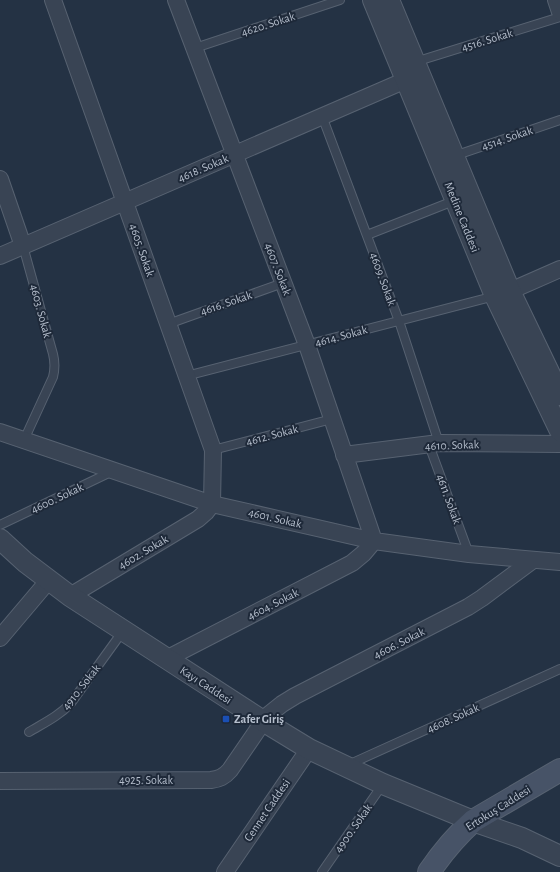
<svg xmlns="http://www.w3.org/2000/svg" width="560" height="872" font-family="'Alegreya Sans',sans-serif">
<rect width="100%" height="100%" fill="#243244"/>
<g fill="none" stroke-linecap="round" stroke-linejoin="round">
<g stroke="#576271" stroke-width="10">
<path id="service" d="M195,48L340,0
M415,62L560,17
M322,116L399,321L439,443
M454,156L560,120
M367,235L456,200
M23,246L53,354C55,362 55,369 53,377L24,440
M168,324L283,283
M186,376L495,296
M429,445L469,554
M213,450L332,419
M0,525L113,471
M29,732C44,723 59,716 71,703L123,631
M348,765L560,669
M322,872L383,784"/>
</g>
<g stroke="#576271" stroke-width="18">
<path id="minor" d="M53,0L213,450L212,504L206,512L198,519L70,596
M556,0L560,12
M0,179L23,246
M0,256L406,80
M498,295L510,291L560,269
M0,432L212,504L374,541L469,554L560,562
M344,455L439,443L560,444
M0,638L49,580
M166,659L352,563L364,553L374,541L307,345L176,0
M0,781L211,780C219,779 224,777 230,770L267,716L282,704L295,696L468,607L482,598L533,560
M225,872L309,749"/>
</g>
<g stroke="#576271" stroke-width="22">
<path id="tertiary" d="M373,0L495,296L560,431
M389,0L510,291L560,395
M0,539L25,562L70,596L263,721L309,749L383,784L473,821L522,838L560,856"/>
</g>
<g stroke="#576271" stroke-width="24">
<path id="secondary" d="M429,872C442,853 456,836 473,821L560,770"/>
</g>
<use href="#service" stroke="#394454" stroke-width="8"/>
<use href="#minor" stroke="#394454" stroke-width="16"/>
<use href="#tertiary" stroke="#394454" stroke-width="20"/>
<use href="#secondary" stroke="#475367" stroke-width="22"/>
</g>
<rect fill="#1a4fb4" stroke="#1e2939" stroke-width="1.5" x="222" y="715" width="8" height="8" rx="2"/>
<g text-anchor="middle" dominant-baseline="central" stroke-width="4" stroke-linejoin="round" paint-order="stroke">
<g font-size="12" fill="#b6bfcd" stroke="#1e2939">
<text transform="translate(268 24) rotate(-18)">4620. Sokak</text>
<text transform="translate(487 40) rotate(-17)">4516. Sokak</text>
<text transform="translate(507 138) rotate(-19)">4514. Sokak</text>
<text transform="translate(203 168) rotate(-23)">4618. Sokak</text>
<text transform="translate(462 217) rotate(68)">Medine Caddesi</text>
<text transform="translate(142 250) rotate(71)">4605. Sokak</text>
<text transform="translate(278 269) rotate(69)">4607. Sokak</text>
<text transform="translate(383 279) rotate(70)">4609. Sokak</text>
<text transform="translate(226 303) rotate(-19)">4616. Sokak</text>
<text transform="translate(41 311) rotate(75)">4603. Sokak</text>
<text transform="translate(341 336) rotate(-15)">4614. Sokak</text>
<text transform="translate(272 435) rotate(-15)">4612. Sokak</text>
<text transform="translate(452 445) rotate(-2)">4610. Sokak</text>
<text transform="translate(57 498) rotate(-25)">4600. Sokak</text>
<text transform="translate(449 499) rotate(70)">4611. Sokak</text>
<text transform="translate(275 518) rotate(13)">4601. Sokak</text>
<text transform="translate(143 552) rotate(-31)">4602. Sokak</text>
<text transform="translate(273 604) rotate(-27)">4604. Sokak</text>
<text transform="translate(399 643) rotate(-27)">4606. Sokak</text>
<text transform="translate(206 685) rotate(33)">Kayı Caddesi</text>
<text transform="translate(81 687) rotate(-52)">4910. Sokak</text>
<text transform="translate(453 718) rotate(-24)">4608. Sokak</text>
<text x="146" y="780">4925. Sokak</text>
<text transform="translate(498 808) rotate(-32)">Ertokuş Caddesi</text>
<text transform="translate(267 810) rotate(-56)">Cennet Caddesi</text>
<text transform="translate(353 828) rotate(-55)">4900. Sokak</text>
</g>
<g font-size="12" font-weight="bold" fill="#b6bfcd" stroke="#1e2939" text-anchor="start">
<text x="234" y="719">Zafer Giriş</text>
</g>
</g>
</svg>
